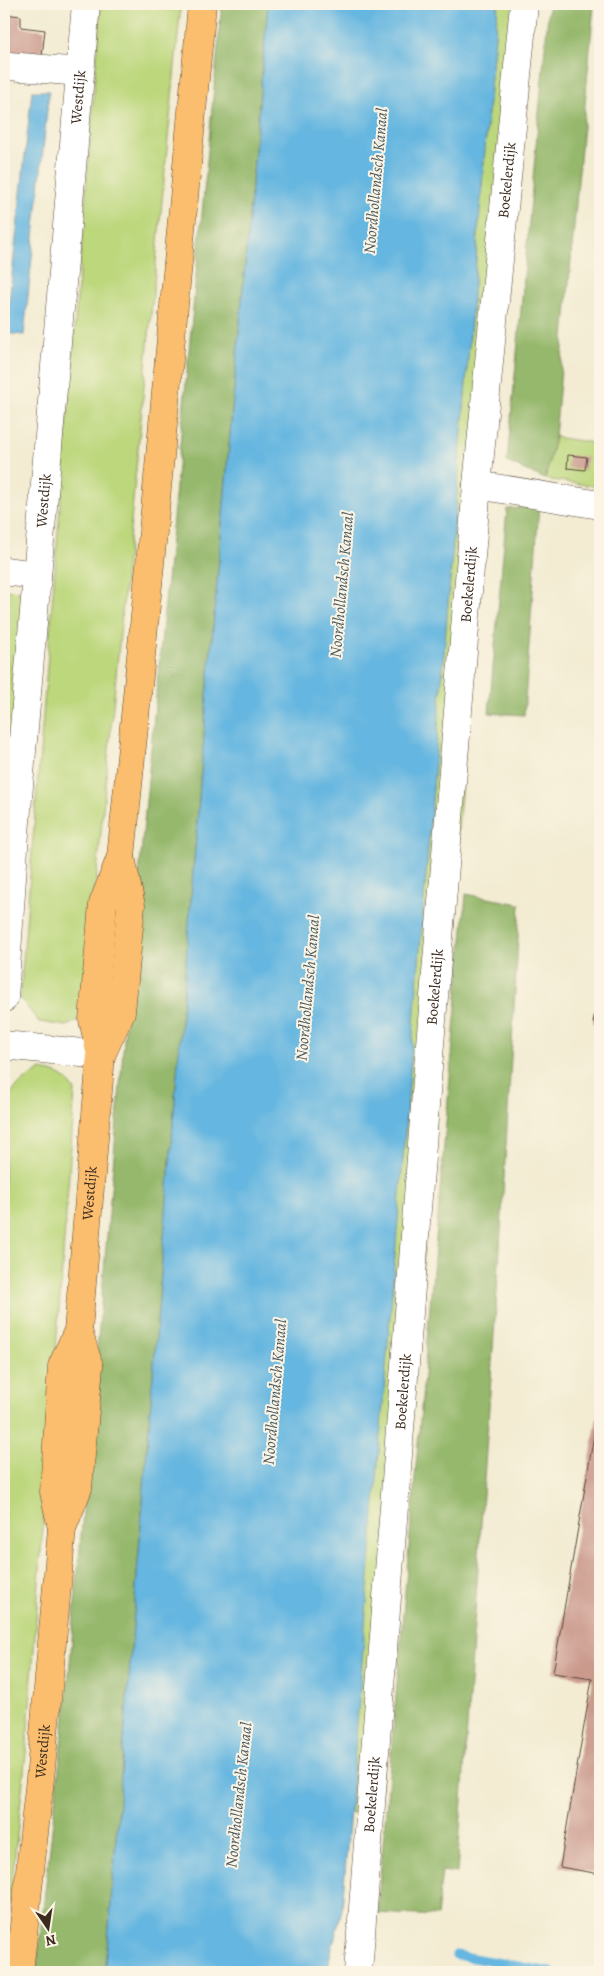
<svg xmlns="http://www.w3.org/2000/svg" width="604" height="1976" font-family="Alegreya,serif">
<rect width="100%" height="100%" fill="#fcf5e5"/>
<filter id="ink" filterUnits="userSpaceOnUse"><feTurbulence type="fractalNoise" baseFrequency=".02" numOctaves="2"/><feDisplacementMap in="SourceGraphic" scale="10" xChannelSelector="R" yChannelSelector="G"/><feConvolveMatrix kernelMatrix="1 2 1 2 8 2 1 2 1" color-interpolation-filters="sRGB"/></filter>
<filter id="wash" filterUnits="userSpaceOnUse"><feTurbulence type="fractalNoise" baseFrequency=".0096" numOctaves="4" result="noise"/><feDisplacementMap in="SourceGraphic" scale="20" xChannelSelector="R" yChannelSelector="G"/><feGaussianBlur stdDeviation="1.12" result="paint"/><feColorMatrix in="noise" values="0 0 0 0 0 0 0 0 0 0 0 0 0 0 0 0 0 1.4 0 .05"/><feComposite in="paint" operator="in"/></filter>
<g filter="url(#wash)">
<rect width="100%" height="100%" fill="#f3ecd3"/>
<path fill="#bcd77c" stroke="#7c804d" d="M101,4H181L83,1017L67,1026L39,1022L20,998Z
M498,4H525L378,1818L349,1812L490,87Z
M555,437L600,444V487L545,479Z
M4,590L25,591L4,838Z
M40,1070C58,1073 65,1075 75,1091L27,1744L4,1954V1146L8,1096L23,1081Z"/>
<path fill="#95b86c" stroke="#687145" d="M222,4H268L209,673L108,1939L104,1972H36L67,1697L131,959Z
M549,4H594L555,437L545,479L507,462Z
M539,506L524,715L489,713L507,509Z
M466,894L520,904L500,1247L457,1873L442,1871L437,1916L377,1913Z"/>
<path fill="#65b6e0" stroke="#50707f" d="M268,4H498L490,87L342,1909L326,1972H104L108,1939L209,673Z
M32,91H49L24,335L4,333V313H8Z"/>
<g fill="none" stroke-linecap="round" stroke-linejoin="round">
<path stroke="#65b6e0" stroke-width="9" d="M456,1955L551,1972"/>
</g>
<g id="blocks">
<path fill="#ca9a8d" d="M4,14L21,16V27L45,30L42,56L8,53V40H4Z
M568,455L587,457L585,470L567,468Z
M599,987H600V1024L593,1023Z
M599,1406H600V1874L560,1867L592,1679L553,1673Z"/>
</g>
</g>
<g filter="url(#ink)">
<use href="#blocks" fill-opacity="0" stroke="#574739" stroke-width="1"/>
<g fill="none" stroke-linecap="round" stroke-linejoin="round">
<g stroke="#574739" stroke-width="29">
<g id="minor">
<path d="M9,66L80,72"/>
<path d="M477,485L600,505"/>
<path d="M4,571L37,575"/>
<path id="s1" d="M4,998L15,833L86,4"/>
<path d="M4,1045L101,1055"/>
<path id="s2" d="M358,1972L427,1080L477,485L524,4"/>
</g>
</g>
<g stroke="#574739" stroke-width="29">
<g id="major">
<path d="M101,1055L121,1012L131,906L121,857"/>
<path d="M62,1528L78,1488L89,1366L78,1331"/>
<path id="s3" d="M19,1972L41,1769L62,1528L54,1492L62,1366L78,1331L101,1055L93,1020L103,904L121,857L149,575L202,4"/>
</g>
</g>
<use href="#minor" stroke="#fff" stroke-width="28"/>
<use href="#major" stroke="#fbbd6e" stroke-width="28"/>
</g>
</g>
<g text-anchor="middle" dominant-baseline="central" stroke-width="4" stroke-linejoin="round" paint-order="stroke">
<g font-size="15" fill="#3b2a1e" stroke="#fcf5e5">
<text stroke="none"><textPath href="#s1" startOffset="904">Westdijk</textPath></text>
<text stroke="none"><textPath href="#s2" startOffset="1798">Boekelerdijk</textPath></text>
<text stroke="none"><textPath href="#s1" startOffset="499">Westdijk</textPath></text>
<text stroke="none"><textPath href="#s2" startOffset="1392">Boekelerdijk</textPath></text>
<text stroke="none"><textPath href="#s2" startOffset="988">Boekelerdijk</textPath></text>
<text stroke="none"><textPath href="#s3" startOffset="786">Westdijk</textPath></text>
<text stroke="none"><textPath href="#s2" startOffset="582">Boekelerdijk</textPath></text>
<text stroke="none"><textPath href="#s3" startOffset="222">Westdijk</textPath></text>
<text stroke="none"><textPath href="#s2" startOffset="178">Boekelerdijk</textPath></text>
</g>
<g font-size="16" font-style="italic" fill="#4a5b62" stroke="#fcf5e5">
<text transform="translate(376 181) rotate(-85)">Noordhollandsch Kanaal</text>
<text transform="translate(342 585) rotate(-85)">Noordhollandsch Kanaal</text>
<text transform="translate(308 988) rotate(-85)">Noordhollandsch Kanaal</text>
<text transform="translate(275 1392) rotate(-85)">Noordhollandsch Kanaal</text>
<text transform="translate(239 1795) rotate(-84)">Noordhollandsch Kanaal</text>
</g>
</g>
<rect width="604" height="1976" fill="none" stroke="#fcf5e5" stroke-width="20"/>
<g transform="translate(48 1928) rotate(167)" stroke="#fcf5e5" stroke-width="4" paint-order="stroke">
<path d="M0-4L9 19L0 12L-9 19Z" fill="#3b2a1e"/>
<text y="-8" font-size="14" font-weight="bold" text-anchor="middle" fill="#3b2a1e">N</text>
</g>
</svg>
